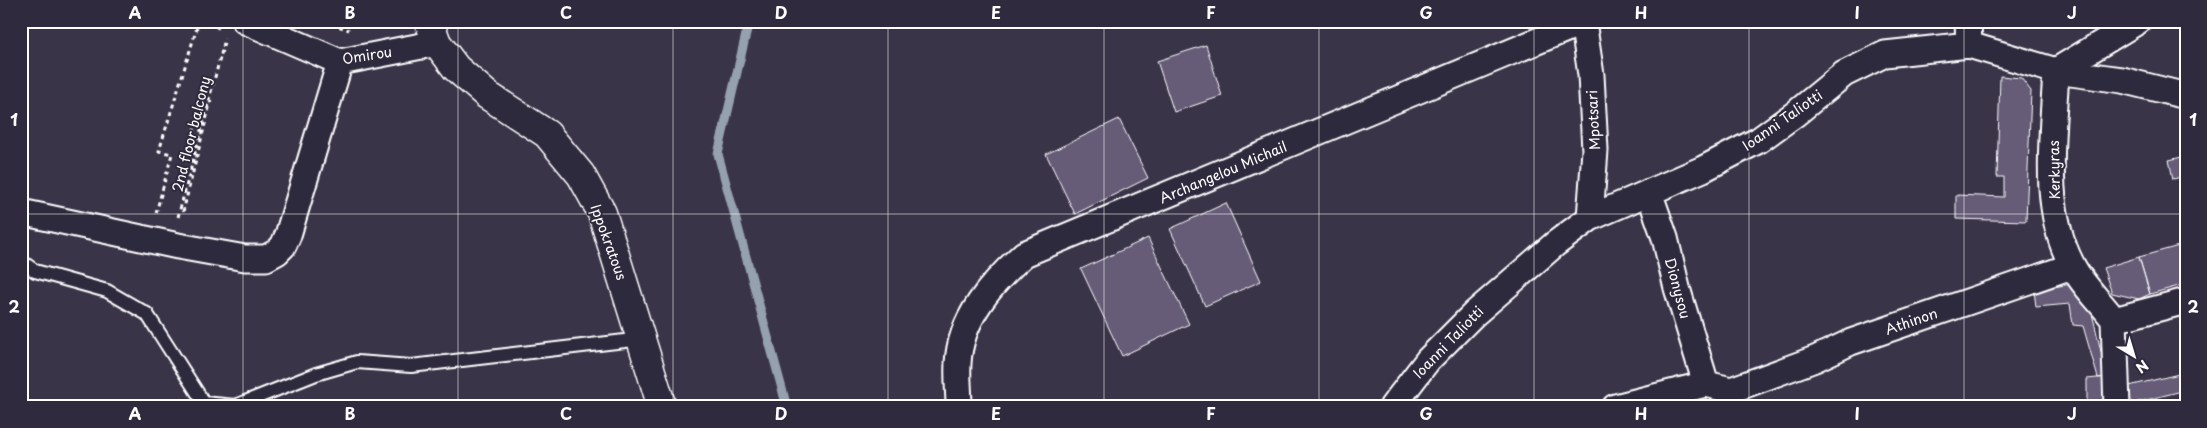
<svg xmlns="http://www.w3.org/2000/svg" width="2207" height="428" font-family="'Playpen Sans',sans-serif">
<rect width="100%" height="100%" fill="#3a3449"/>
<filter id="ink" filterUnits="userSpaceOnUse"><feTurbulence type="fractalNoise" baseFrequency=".02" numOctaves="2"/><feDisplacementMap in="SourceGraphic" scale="10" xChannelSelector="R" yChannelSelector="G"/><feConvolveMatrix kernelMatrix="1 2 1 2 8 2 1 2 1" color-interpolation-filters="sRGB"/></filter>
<g filter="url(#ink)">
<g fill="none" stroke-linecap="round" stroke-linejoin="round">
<path stroke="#95a1af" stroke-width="9" d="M749,21L718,154L787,407"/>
</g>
<path fill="#665b78" stroke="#fff" d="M1206,45L1222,96L1174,112L1157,61Z
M2000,76L2021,78L2031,91L2026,221L1956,219V195L2004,197V177H1997Z
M1119,119L1148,178L1075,214L1046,154Z
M2186,156V176L2173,179L2169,160Z
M1226,203L1261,281L1205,306L1170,229Z
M1148,238L1189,324L1122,356L1081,269Z
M2186,244V284L2150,294L2139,257Z
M2139,257L2150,294L2139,299L2112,293L2103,268Z
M2072,284L2091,309L2107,377L2098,378L2083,326L2073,325L2070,304L2036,307L2034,290Z
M2186,310V387L2183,388L2181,311Z
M2179,374L2182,391L2130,404L2129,386Z
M2107,377V407H2087V379Z"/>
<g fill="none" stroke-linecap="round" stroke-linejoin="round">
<g stroke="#fff" stroke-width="16">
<path id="service" d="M21,261L35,271L107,291L147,314L204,403L235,406L316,374L357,362L411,366L642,339"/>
</g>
<g stroke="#fff" stroke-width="29">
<path id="minor" d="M245,21L340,62L437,43
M1583,21L1591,75L1595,150L1590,218
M1968,21L1969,45
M1649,192L1665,238L1677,288L1706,384
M21,212L178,246L245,258H266L277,252L283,246L288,235L340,62
M2114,320C2101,302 2082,285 2072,265C2041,207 2053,134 2056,71L2138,21
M2114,320L2117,407
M2114,320L2186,301
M959,407C959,393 957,378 958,364C960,318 992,283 1024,254L1583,22
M1392,407L1428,360L1474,314L1555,244L1590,218L1703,169L1759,140L1795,114L1844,74L1885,54L1969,45L2056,71L2122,80L2186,96
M1615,407L1706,384L1731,390L1815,359L1851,342L2072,266"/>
</g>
<g stroke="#fff" stroke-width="31">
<path id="tertiary" d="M429,21L437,43L456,68L487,95L547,134L581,175L602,213L662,407"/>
</g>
<path stroke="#fff" stroke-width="3" stroke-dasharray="4 4" stroke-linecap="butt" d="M201,21L219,28
M324,21L349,30
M371,28L374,21
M188,156L197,117L205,118
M183,212L211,100
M156,213L172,154L159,151L199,21
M178,217L225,39"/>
<use href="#service" stroke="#2f2a3d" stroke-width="12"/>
<use href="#minor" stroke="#2f2a3d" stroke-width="25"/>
<use href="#tertiary" stroke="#2f2a3d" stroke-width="28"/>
</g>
</g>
<path fill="none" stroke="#fff" stroke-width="1" stroke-opacity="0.55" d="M243,21V407M458,21V407M673,21V407M888,21V407M1104,21V407M1319,21V407M1534,21V407M1749,21V407M1964,21V407M21,214H2186"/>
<g text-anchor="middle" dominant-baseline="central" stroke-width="4" stroke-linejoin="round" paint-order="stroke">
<g font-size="14" fill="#fff" stroke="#2f2a3d">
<text transform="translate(367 55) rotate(-9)">Omirou</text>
<text transform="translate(1593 120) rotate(-93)">Mpotsari</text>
<text transform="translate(1782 120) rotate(-35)">Ioanni Taliotti</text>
<text transform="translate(191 134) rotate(-76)">2nd floor balcony</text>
<text transform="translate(2054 170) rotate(-91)">Kerkyras</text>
<text transform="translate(1223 172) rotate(-23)">Archangelou Michail</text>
<text transform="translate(609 242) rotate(70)">Ippokratous</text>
<text transform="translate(1678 288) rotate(75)">Dionysou</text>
<text transform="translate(1911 321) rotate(-19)">Athinon</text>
<text transform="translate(1448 342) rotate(-46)">Ioanni Taliotti</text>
</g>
</g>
<rect width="2207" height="428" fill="none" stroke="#2f2a3d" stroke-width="55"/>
<g transform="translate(2134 356) rotate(142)" stroke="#2f2a3d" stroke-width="4" paint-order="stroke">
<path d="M0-4L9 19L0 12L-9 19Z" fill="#ffffff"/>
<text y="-8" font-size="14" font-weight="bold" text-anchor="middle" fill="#ffffff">N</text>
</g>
<rect x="28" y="28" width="2152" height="372" fill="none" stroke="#fff" stroke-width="2"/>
<g font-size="16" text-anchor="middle" font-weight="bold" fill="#fff">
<text x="135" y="19">A</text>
<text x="350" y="19">B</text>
<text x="566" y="19">C</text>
<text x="781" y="19">D</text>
<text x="996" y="19">E</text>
<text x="1211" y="19">F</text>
<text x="1426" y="19">G</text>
<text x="1641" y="19">H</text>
<text x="1857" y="19">I</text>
<text x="2072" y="19">J</text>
<text x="14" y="126">1</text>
<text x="2193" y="126">1</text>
<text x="14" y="313">2</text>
<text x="2193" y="313">2</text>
<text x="135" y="420">A</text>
<text x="350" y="420">B</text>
<text x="566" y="420">C</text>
<text x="781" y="420">D</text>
<text x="996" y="420">E</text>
<text x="1211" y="420">F</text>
<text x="1426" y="420">G</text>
<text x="1641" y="420">H</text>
<text x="1857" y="420">I</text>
<text x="2072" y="420">J</text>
</g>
</svg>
